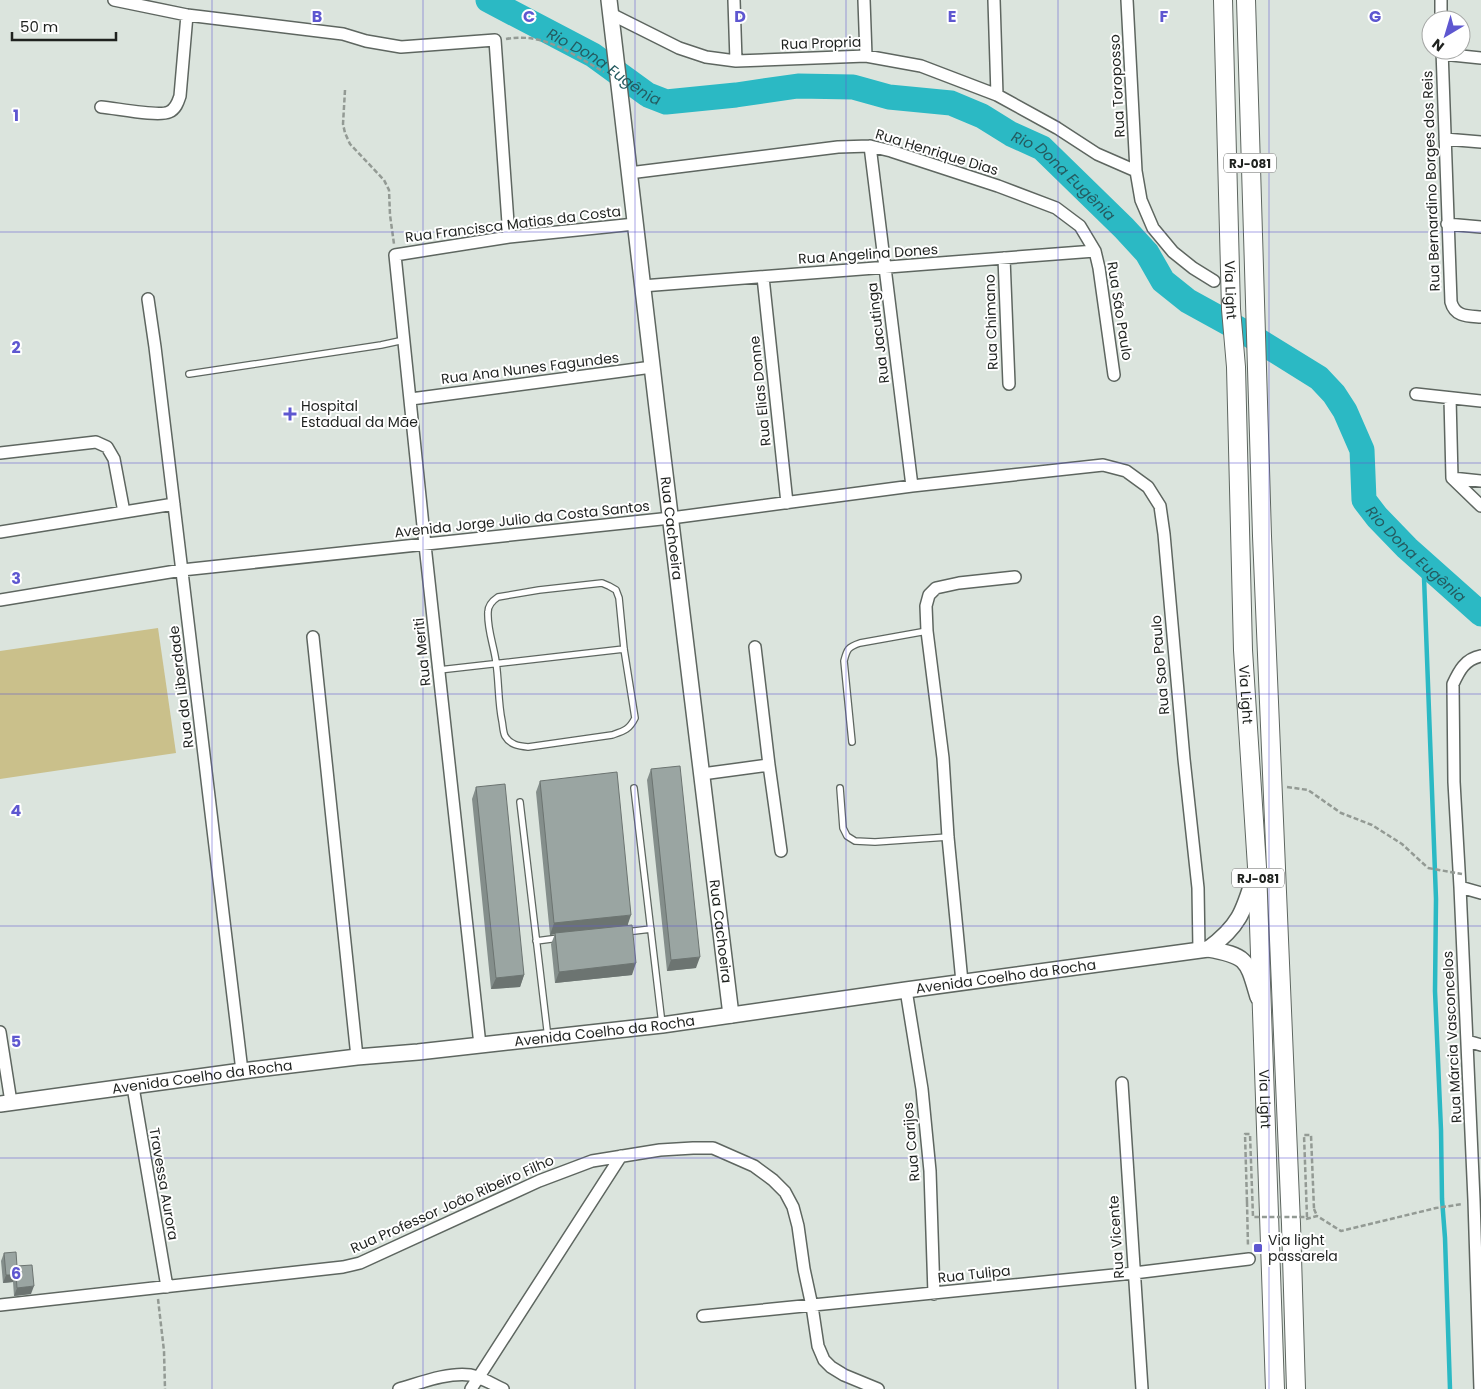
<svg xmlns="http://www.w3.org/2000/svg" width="1481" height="1389" font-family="Poppins,sans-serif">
<rect width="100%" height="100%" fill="#dbe4dd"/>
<path fill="#cac08b" d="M158,628L176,753L0,779V651Z"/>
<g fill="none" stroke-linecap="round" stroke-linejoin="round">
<path stroke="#2bb9c4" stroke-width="4.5" d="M1407,548L1424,577L1436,899L1435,991L1441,1130L1442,1199L1445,1238L1450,1389"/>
<path stroke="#2bb9c4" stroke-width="25" id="s1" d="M488,0L593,55L648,95L666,102L736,95L798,86L853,87L889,97L951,103L982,116L1011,134L1042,148L1124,228L1147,253L1163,281L1188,301L1248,334L1319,378L1334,394L1345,411L1362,450L1364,500L1377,517L1407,548L1481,614"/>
<g stroke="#5e6660" stroke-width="8">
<path id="lane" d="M189,374L381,345L404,340
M602,583L609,586L616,590L619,598L624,649L635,718C629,730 624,731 612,735L528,747C519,746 510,745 505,736C503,732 503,726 502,721C498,702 499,682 496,662C494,646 487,629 488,612C488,605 492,601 498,597L539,590Z
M439,670L624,649
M852,742L844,661C847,649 848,647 860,643L927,631
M634,788L662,1024
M840,788L843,828L847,836L855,841L875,842L948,837
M520,802L548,1038
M626,932L651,929
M536,941L559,938"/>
</g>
<g stroke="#5e6660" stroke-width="14">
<path id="street" d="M114,0L187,15L343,34L366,41L401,47L495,40L509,237
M734,0L736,61
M864,0L866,56
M994,0L997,95
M1127,0L1136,171L1141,200L1153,228L1173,252L1193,268L1214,281
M1441,0V20
M611,14L679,48L706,57L736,61L866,56L921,66L997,95L1057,128L1097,154L1136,171
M1442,50L1451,302C1455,317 1468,316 1481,317
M1442,54L1481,58
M101,107C115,108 158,117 169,112C176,109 178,102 180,96L187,15
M1445,139L1481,142
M870,146L912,486
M629,173L838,147L870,146L891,151L998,186L1056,208L1080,226L1095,251L1099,268L1114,375
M1447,224L1481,227
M1004,258L1009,384
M763,277L787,503
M642,286L1095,251
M148,299L155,347L242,1071
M1416,394L1481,401
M1450,398L1452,478L1481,506
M411,399L652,367
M0,453L96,442L107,447L114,459L124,512
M1452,478L1481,481
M0,532L174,504
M0,600L182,570L671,518L912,486L1103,465L1126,471L1148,487L1160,506L1164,534L1184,759L1198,888L1199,950
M313,637L357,1057
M769,765L781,851
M702,774L769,765L755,647
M1460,887L1481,893
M962,982L948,837L943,758L927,631L926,606L929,595L936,588L959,583L1015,577
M906,990L922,1089L930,1171L934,1294
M0,1032L11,1102
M1467,1041L1481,1045
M480,1045L425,545L395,255L509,237L635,224
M1122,1083L1142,1389
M133,1087L167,1287
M0,1305L343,1267L360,1263L539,1181L592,1161L660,1150L693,1148H713L754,1166L773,1180L785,1192L793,1207L798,1226L804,1269L812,1306L818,1346L824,1360L831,1367L844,1375L878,1389
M703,1316L1134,1273L1249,1259
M399,1389C420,1383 448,1372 470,1375C481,1377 492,1384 503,1389
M471,1389L621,1156
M1480,1389L1474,1200L1460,887L1454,782L1453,684C1459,671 1465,659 1481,656"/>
</g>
<g stroke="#5e6660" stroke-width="18">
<g id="secondary">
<path id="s2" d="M609,0L657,408L731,1015"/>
<path d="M1208,949C1240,926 1244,910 1255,874"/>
<path id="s3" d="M0,1104L242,1071L357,1057L418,1052L662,1025L906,990L1208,949C1248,956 1247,960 1258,997"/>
</g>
</g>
<g stroke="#5e6660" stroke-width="20">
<g id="primary">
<path id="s4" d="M1223,0L1231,309L1236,367L1243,650L1257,867L1275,1389"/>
<path d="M1246,0L1262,536L1291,1224L1296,1389"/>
</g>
</g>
<path stroke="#939a94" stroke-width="2.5" stroke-dasharray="5 2.5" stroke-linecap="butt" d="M506,39C544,32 572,54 604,72
M345,90L343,124L345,133L350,144L384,180L389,190L390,215L394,244
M1287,787L1308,790L1341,813L1372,825L1402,844L1428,868
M1247,1202L1248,1247
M1314,1209L1317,1216
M1306,1219L1317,1216L1341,1231L1436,1208L1463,1204
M158,1299L164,1351L165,1389"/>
<use href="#lane" stroke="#fff" stroke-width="5.5"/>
<use href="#street" stroke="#fff" stroke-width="11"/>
<use href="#secondary" stroke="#fff" stroke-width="15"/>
<use href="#primary" stroke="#fff" stroke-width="18"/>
<path stroke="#939a94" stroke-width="2.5" stroke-dasharray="5 2.5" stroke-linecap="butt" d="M1428,868L1462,874
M1247,1202L1245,1134H1250L1253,1217H1307L1304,1135H1311L1314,1209"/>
</g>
<path fill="#848e8b" d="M651,769L696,968L667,971L647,780Z
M540,781L628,925L632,975L555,983L551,944L555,934L550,935L536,792Z
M476,787L524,975L520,987L491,989L472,799Z
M4,1253L17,1266L31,1294L14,1296L13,1282L3,1283L1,1261Z"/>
<path fill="#6c7471" d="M631,915L627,927L555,933V934L550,935L554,923Z
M700,957L696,968L667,971L671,960Z
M636,963L632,975L555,983L559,972Z
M524,975L520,987L491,989L496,978Z
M6,1275H16L13,1282L3,1283Z
M34,1286L31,1294L14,1296L17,1288Z"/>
<path fill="#9aa5a2" stroke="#6c7471" d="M680,766L700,957L671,960L651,769Z
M617,772L631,915L554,923L540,781Z
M505,784L524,975L496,978L476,787Z
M632,925L636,963L559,972L555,933Z
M16,1252L17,1266L32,1265L34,1286L17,1288L16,1275H6L4,1253Z"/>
<path fill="none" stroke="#5e57d0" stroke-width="1" stroke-opacity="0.55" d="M212,0V1389M423,0V1389M635,0V1389M846,0V1389M1058,0V1389M1269,0V1389M0,232H1481M0,463H1481M0,694H1481M0,926H1481M0,1158H1481"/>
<g fill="#5e57d0" stroke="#fff" stroke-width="2">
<path d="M287.5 406.5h5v5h5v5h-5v5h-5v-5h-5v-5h5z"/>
<rect x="1253" y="1243" width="10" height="10" rx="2.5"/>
</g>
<g text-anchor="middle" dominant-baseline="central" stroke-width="4" stroke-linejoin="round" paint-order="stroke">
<g fill="#fff" stroke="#626462" stroke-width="1">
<rect x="1224" y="153.5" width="52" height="19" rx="4"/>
<rect x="1232" y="868.5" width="52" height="19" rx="4"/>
</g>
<g font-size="12" font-weight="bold" fill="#1f221f">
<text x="1250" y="163">RJ-081</text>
<text x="1258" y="878">RJ-081</text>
</g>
<g font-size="14" fill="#1f221f" stroke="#fff">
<text transform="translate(821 43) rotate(-2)">Rua Propria</text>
<text transform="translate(1117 86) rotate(-93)">Rua Toroposso</text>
<text transform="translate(937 152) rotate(17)">Rua Henrique Dias</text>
<text transform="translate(1431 181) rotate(-92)">Rua Bernardino Borges dos Reis</text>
<text transform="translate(513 224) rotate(-7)">Rua Francisca Matias da Costa</text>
<text transform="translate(868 254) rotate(-4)">Rua Angelina Dones</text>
<text stroke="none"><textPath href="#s4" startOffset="290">Via Light</textPath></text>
<text transform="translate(1120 311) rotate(81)">Rua São Paulo</text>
<text transform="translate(991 322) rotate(-92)">Rua Chimano</text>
<text transform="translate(878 333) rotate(-97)">Rua Jacutinga</text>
<text transform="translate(530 368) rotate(-7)">Rua Ana Nunes Fagundes</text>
<text transform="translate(760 391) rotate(-96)">Rua Elias Donne</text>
<text transform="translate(522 519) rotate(-6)">Avenida Jorge Julio da Costa Santos</text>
<text stroke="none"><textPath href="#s2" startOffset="532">Rua Cachoeira</textPath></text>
<text transform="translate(422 652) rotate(-96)">Rua Meriti</text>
<text transform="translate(1160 665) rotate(-95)">Rua Sao Paulo</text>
<text transform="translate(181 687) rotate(-97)">Rua da Liberdade</text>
<text stroke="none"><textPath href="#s4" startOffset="695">Via Light</textPath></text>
<text stroke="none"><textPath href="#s2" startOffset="938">Rua Cachoeira</textPath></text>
<text stroke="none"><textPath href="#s3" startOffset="1014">Avenida Coelho da Rocha</textPath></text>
<text stroke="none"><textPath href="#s3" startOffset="609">Avenida Coelho da Rocha</textPath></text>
<text transform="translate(1452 1037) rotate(-93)">Rua Márcia Vasconcelos</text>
<text stroke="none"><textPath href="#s3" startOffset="204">Avenida Coelho da Rocha</textPath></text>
<text stroke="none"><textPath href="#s4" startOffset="1100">Via Light</textPath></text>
<text transform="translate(911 1142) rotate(-95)">Rua Carijos</text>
<text transform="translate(164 1184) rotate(80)">Travessa Aurora</text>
<text transform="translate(452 1204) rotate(-24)">Rua Professor João Ribeiro Filho</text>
<text transform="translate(1116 1237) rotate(-94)">Rua Vicente</text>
<text transform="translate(974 1274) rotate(-6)">Rua Tulipa</text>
</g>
<g font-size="14" fill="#1f221f" stroke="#fff" text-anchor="start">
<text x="301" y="406">Hospital<tspan x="301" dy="16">Estadual da Mãe</tspan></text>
<text x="1268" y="1240">Via light<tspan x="1268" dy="16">passarela</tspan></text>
</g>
<g font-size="15" font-style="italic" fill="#245b60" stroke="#fff">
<text stroke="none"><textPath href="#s1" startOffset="134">Rio Dona Eugênia</textPath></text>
<text stroke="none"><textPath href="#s1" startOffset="629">Rio Dona Eugênia</textPath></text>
<text stroke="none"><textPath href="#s1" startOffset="1170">Rio Dona Eugênia</textPath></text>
</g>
</g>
<g font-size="16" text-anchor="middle" font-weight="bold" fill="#5e57d0" stroke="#fff" stroke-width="4" stroke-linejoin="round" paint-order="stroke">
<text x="317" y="22">B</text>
<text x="529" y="22">C</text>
<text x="740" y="22">D</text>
<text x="952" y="22">E</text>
<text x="1164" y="22">F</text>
<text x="1375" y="22">G</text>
<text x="16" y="121">1</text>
<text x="16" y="353">2</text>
<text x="16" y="584">3</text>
<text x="16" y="816">4</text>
<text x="16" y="1047">5</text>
<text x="16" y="1279">6</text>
</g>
<g transform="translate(1446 35) rotate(218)"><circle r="24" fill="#ffffff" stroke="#a5a7a5"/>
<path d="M0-4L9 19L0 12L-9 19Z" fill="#5e57d0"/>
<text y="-8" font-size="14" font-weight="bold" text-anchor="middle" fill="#1f221f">N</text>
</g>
<path d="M12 32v8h104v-8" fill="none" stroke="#1f221f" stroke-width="2.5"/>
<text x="20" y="32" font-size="15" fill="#1f221f" stroke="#ffffff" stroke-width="4" paint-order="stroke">50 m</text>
</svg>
